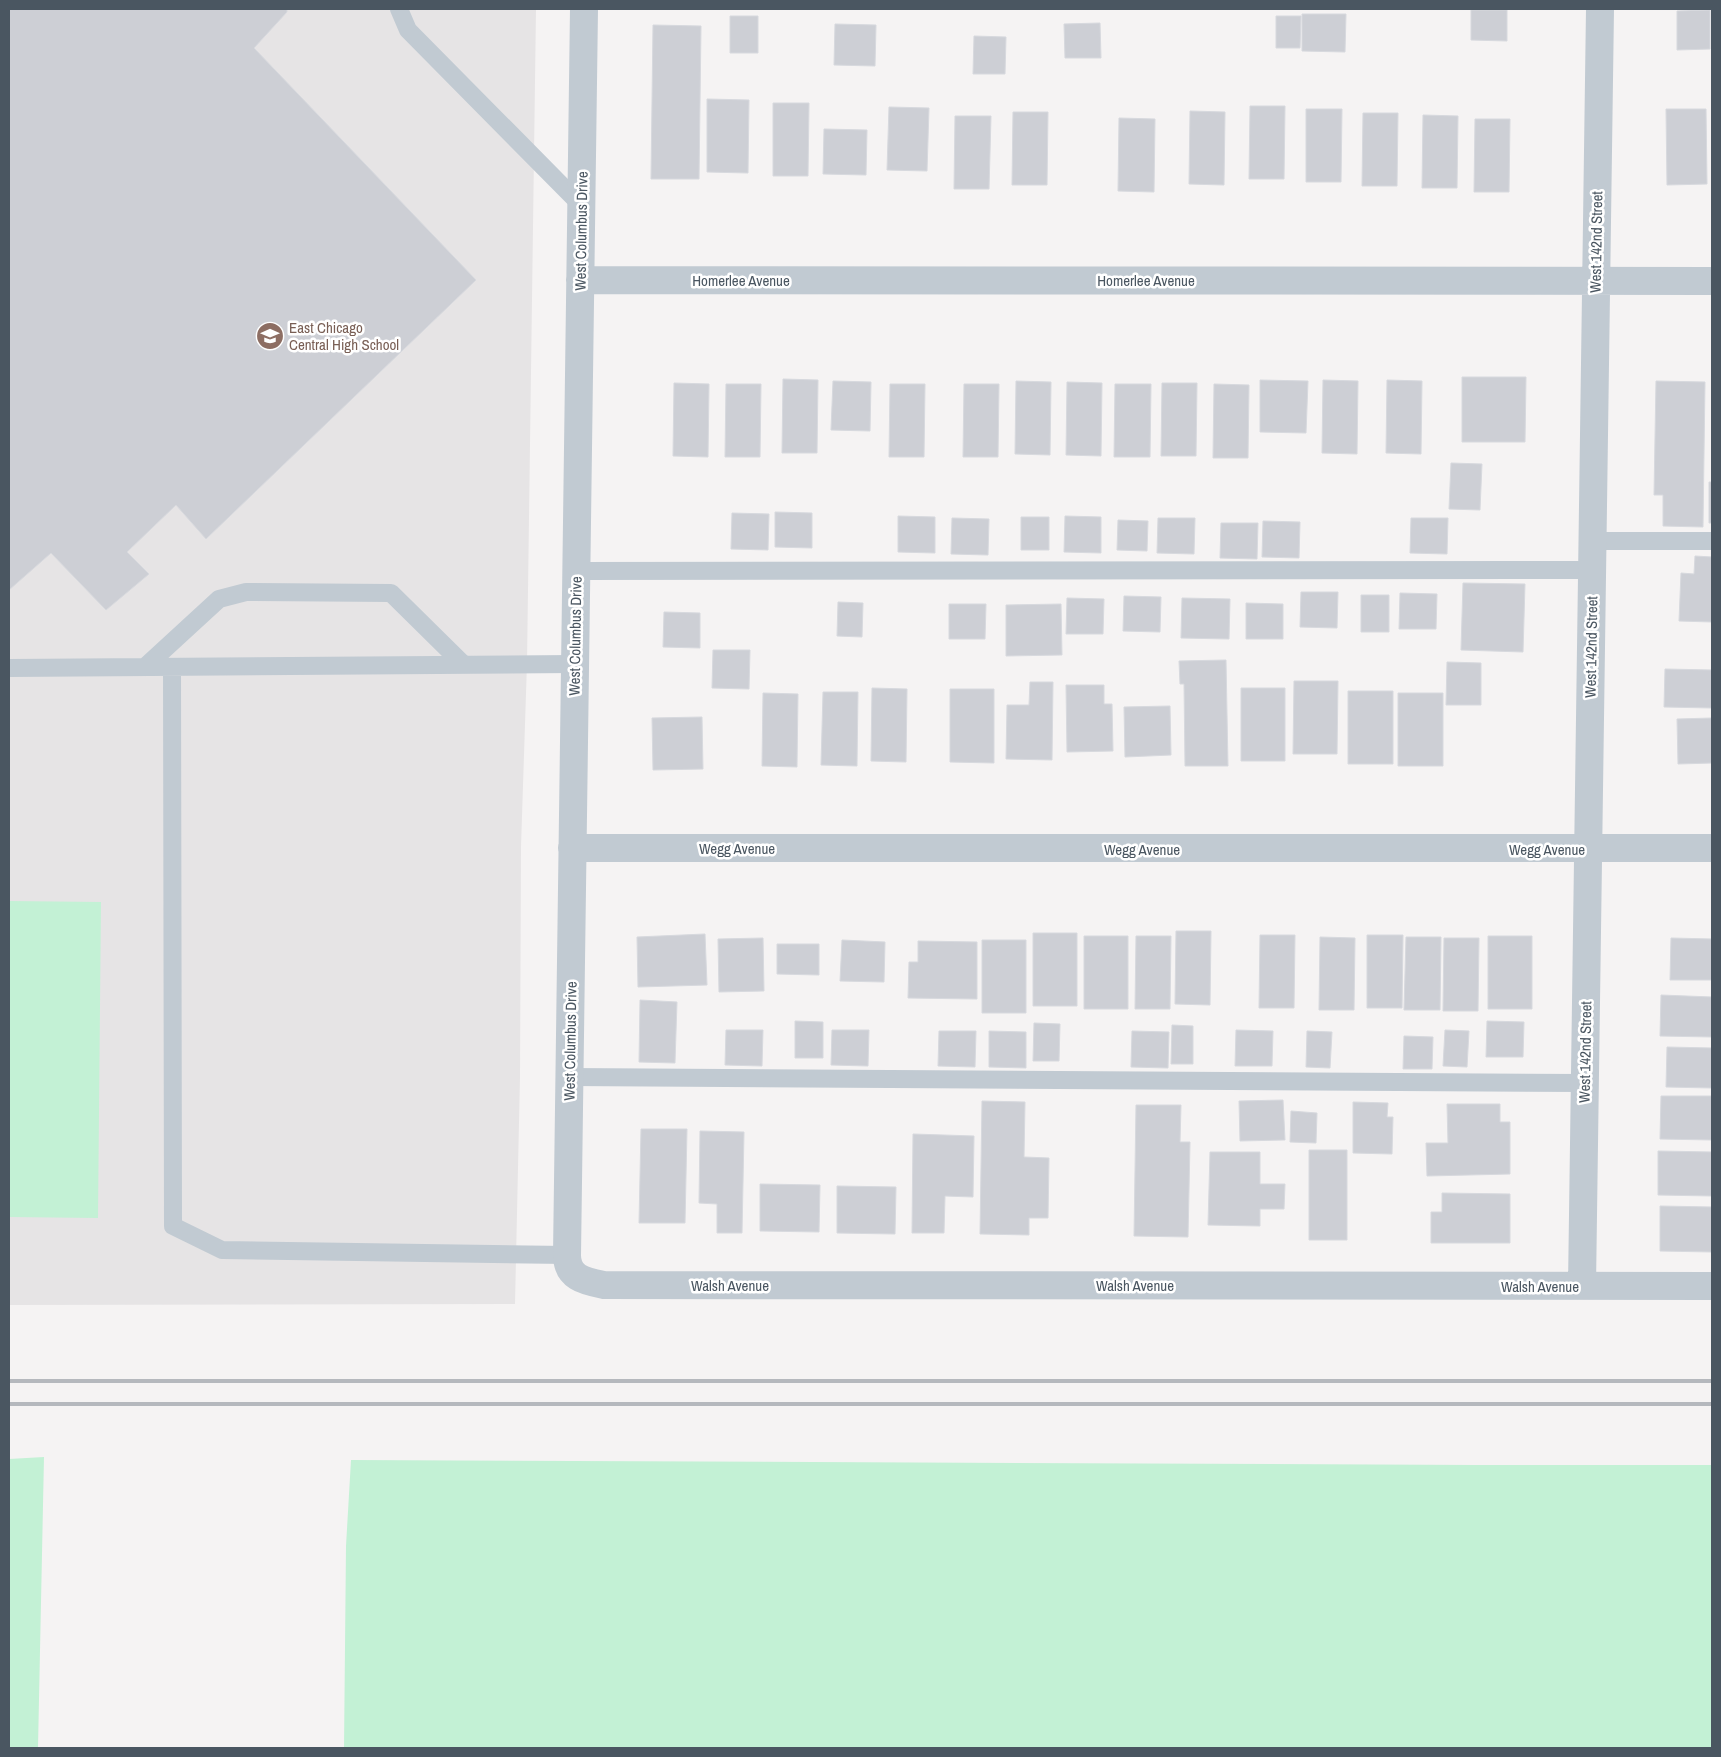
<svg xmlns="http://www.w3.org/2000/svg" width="1721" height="1757" font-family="'Archivo Narrow',sans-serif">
<rect width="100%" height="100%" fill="#f5f3f3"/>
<path fill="#e6e4e5" d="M9,9H536L527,663L521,847L520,1077L515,1304L9,1305Z"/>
<path fill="#c3f1d5" d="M9,901L101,902L98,1218L9,1217Z
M44,1457L38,1748H9V1459Z
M351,1460L1476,1465H1712V1748H344L346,1546Z"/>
<path fill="#cdcfd5" stroke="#d7d9de" d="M9,9H287V12L254,48L476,280L206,539L176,505L127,552L149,574L106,610L51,553L9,590Z
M1471,10H1507V41L1471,40Z
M1710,10V49L1677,50V11Z
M1302,14H1346L1345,52L1302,51Z
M730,16H758V53H730Z
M1276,16H1301L1300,48H1276Z
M1100,23L1101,58H1065L1064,24Z
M835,24L876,25L875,66L834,65Z
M653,25L701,26L699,179H651Z
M974,36L1006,37L1005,74H973Z
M707,99L749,100L748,173L707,172Z
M773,103H809L808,176H773Z
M1250,106H1285L1284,179H1249Z
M889,107L929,108L927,171L887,170Z
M1306,109H1342L1341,182H1306Z
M1666,109H1706L1707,184L1667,185Z
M1190,111L1225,112L1224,185L1189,184Z
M1013,112H1048L1047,185H1012Z
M1363,113H1398L1397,186H1362Z
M1423,115L1458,116L1457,188H1422Z
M955,116H991L989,189H954Z
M1119,118L1155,119L1154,192L1118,191Z
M1475,119H1510L1509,192H1474Z
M824,129L867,130L866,175L823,174Z
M1462,377H1526L1525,442H1462Z
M783,379L818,380L817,453H782Z
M1260,380L1308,381L1306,433L1260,432Z
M1323,380L1358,381L1357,454L1322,453Z
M1387,380L1422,381L1421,454L1386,453Z
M833,381L871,382L870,431L831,430Z
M1016,381L1051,382L1050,455L1015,454Z
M1656,381L1705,382L1703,527L1663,526V495H1654Z
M1067,382L1102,383L1101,456L1066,455Z
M674,383L709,384L708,457L673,456Z
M1162,383H1197L1196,456H1161Z
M726,384H761L760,457H725Z
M890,384H925L924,457H889Z
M964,384H999L998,457H963Z
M1115,384H1151L1150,457H1114Z
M1214,384L1249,385L1248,458H1213Z
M1451,463L1482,464L1480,510L1449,509Z
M1709,482H1712V523H1709Z
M775,512L812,513V548L775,547Z
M732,513L769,514L768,550L731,549Z
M898,516L935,517V553L898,552Z
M1065,516L1101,517V553L1064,552Z
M1021,517H1049V550H1021Z
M952,518L989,519L988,555L951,554Z
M1158,518H1195L1194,554L1157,553Z
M1411,518H1448L1447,554L1410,553Z
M1118,520L1148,521L1147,551L1117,550Z
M1263,521L1300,522L1299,558L1262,557Z
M1221,523H1258L1257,559L1220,558Z
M1695,556L1712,557V622L1679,621L1681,573L1694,574Z
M1463,583L1525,584L1523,652L1461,650Z
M1301,592H1338L1337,628L1300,627Z
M1400,593L1437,594L1436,629H1399Z
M1361,595H1389V632H1361Z
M1124,596L1161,597L1160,632L1123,631Z
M1067,598L1104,599L1103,634H1066Z
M1182,598L1230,599L1229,639L1181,638Z
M838,602L863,603L862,637L837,636Z
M1246,603L1283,604V639H1246Z
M949,604H986L985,639H949Z
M1061,604L1062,655L1006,656V605Z
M664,612L700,613V648L663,647Z
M713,650H750L749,689L712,688Z
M1226,660L1228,766H1185L1184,684H1180L1179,661Z
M1447,662L1481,663V705H1446Z
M1665,669L1712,670V708L1664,707Z
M1294,681H1338L1337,754H1293Z
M1030,682H1053L1052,760L1006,759L1007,705H1029Z
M1066,685H1104V704H1112L1113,751L1067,752Z
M872,688L907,689L906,762L871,761Z
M1241,688H1285V761H1241Z
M950,689H994V763L950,762Z
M1348,691H1393V764H1348Z
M823,692H858L857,766L821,765Z
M763,693L798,694L797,767L762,766Z
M1398,693H1443V766H1398Z
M1170,706L1171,755L1125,757L1124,707Z
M702,717L703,769L653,770L652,718Z
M1712,718V763L1678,764L1677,719Z
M1176,931H1211L1210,1005L1175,1004Z
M1033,933H1077V1006H1033Z
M705,934L707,985L638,987L637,937Z
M1260,935H1295L1294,1008H1259Z
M1367,935H1403L1402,1008H1367Z
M1084,936H1128V1009H1084Z
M1136,936H1171L1170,1009H1135Z
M1488,936H1532V1009H1488Z
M1320,937L1355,938L1354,1010H1319Z
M1406,937H1441L1440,1010H1404Z
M763,938L764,991L719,992L718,939Z
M1444,938H1479L1478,1011H1443Z
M1671,938L1712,939V980H1670Z
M842,940L885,942L884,982L840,981Z
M982,940H1026V1013H982Z
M918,941L977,942V999L908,998L909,962H918Z
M777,944H819V975L777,974Z
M1661,995L1712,997V1037L1660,1036Z
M640,1000L677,1002L675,1063L639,1062Z
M795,1021L823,1022V1058H795Z
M1487,1021L1524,1022L1523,1057H1486Z
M1034,1023L1060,1024L1059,1061H1033Z
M1172,1025L1193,1026V1064H1171Z
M726,1030H763L762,1066L725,1065Z
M832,1030H869L868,1066L831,1065Z
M1236,1030L1273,1031L1272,1066H1235Z
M1445,1030L1469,1031L1467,1067L1443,1066Z
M939,1031H976L975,1067L938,1066Z
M989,1031L1026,1032V1068L989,1067Z
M1132,1031L1169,1032L1168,1068L1131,1067Z
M1307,1031L1332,1032L1330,1068L1306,1067Z
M1404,1036L1433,1037L1432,1069H1403Z
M1667,1047L1712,1048V1088L1666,1087Z
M1661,1096H1712V1140L1660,1139Z
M1283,1100L1285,1140L1240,1141L1239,1101Z
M982,1101L1025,1102L1024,1157L1049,1158L1048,1218H1029V1235L980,1234Z
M1353,1102L1388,1103L1387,1117H1393L1392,1154L1353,1153Z
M1447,1104H1500V1122H1510V1174L1427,1176L1426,1143H1448Z
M1136,1105H1181L1180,1142H1190L1188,1237L1134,1236Z
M1291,1111L1317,1113L1316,1143L1290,1142Z
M641,1129H687L685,1223H639Z
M700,1131L744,1132L742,1233H717V1204L699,1203Z
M913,1134L974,1136L973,1197L945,1196L944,1233H912Z
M1309,1150H1347V1240H1309Z
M1658,1151L1712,1152V1196L1658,1195Z
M1210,1152H1260V1184H1285L1284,1209H1260V1226L1208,1225Z
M760,1184L820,1185L819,1232L760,1231Z
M837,1186L896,1187L895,1234L837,1233Z
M1442,1193L1510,1194V1243H1431V1212H1442Z
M1660,1206L1712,1207V1252L1660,1251Z"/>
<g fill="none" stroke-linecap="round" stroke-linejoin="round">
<path stroke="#c1cad2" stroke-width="18" d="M399,9L408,30L581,205
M1593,541H1712
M576,571L1592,570
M145,667L219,599L246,592L391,593L464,665
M172,667L173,1226L222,1250L567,1255
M9,668L575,664
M569,1077L1585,1083"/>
<path stroke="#c1cad2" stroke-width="28" d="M584,9L567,1255C567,1278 585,1281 604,1285L1712,1286
M580,280L1712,281
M572,848H1712
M1582,1286L1600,9"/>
<path stroke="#b5b8bd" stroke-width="4" d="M9,1381H1712
M9,1404H1712"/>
</g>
<defs>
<g id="school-disc" transform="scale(1.4375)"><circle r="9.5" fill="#8d6e63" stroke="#fff"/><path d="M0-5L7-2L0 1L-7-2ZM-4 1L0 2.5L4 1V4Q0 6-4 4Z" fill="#fff"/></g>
</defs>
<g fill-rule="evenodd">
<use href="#school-disc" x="270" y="336"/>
</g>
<g text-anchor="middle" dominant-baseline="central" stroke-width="5" stroke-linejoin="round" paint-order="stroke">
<g font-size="15" fill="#4a5661" stroke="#fff">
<text transform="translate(581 231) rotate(-89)">West Columbus Drive</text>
<text transform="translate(1596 242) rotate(-89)">West 142nd Street</text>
<text x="741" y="280">Homerlee Avenue</text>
<text x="1146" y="280">Homerlee Avenue</text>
<text transform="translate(575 636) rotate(-89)">West Columbus Drive</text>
<text transform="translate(1591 647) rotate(-89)">West 142nd Street</text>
<text x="737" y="848">Wegg Avenue</text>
<text x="1142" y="849">Wegg Avenue</text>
<text x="1547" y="849">Wegg Avenue</text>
<text transform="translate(570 1041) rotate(-89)">West Columbus Drive</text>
<text transform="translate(1585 1052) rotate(-89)">West 142nd Street</text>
<text x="730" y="1285">Walsh Avenue</text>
<text x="1135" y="1285">Walsh Avenue</text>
<text x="1540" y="1286">Walsh Avenue</text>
</g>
<g font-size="15" fill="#785e54" stroke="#fff" text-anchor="start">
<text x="289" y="327">East Chicago<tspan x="289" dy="17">Central High School</tspan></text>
</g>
</g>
<rect width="1721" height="1757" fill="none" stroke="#4a5661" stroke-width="20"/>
</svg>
